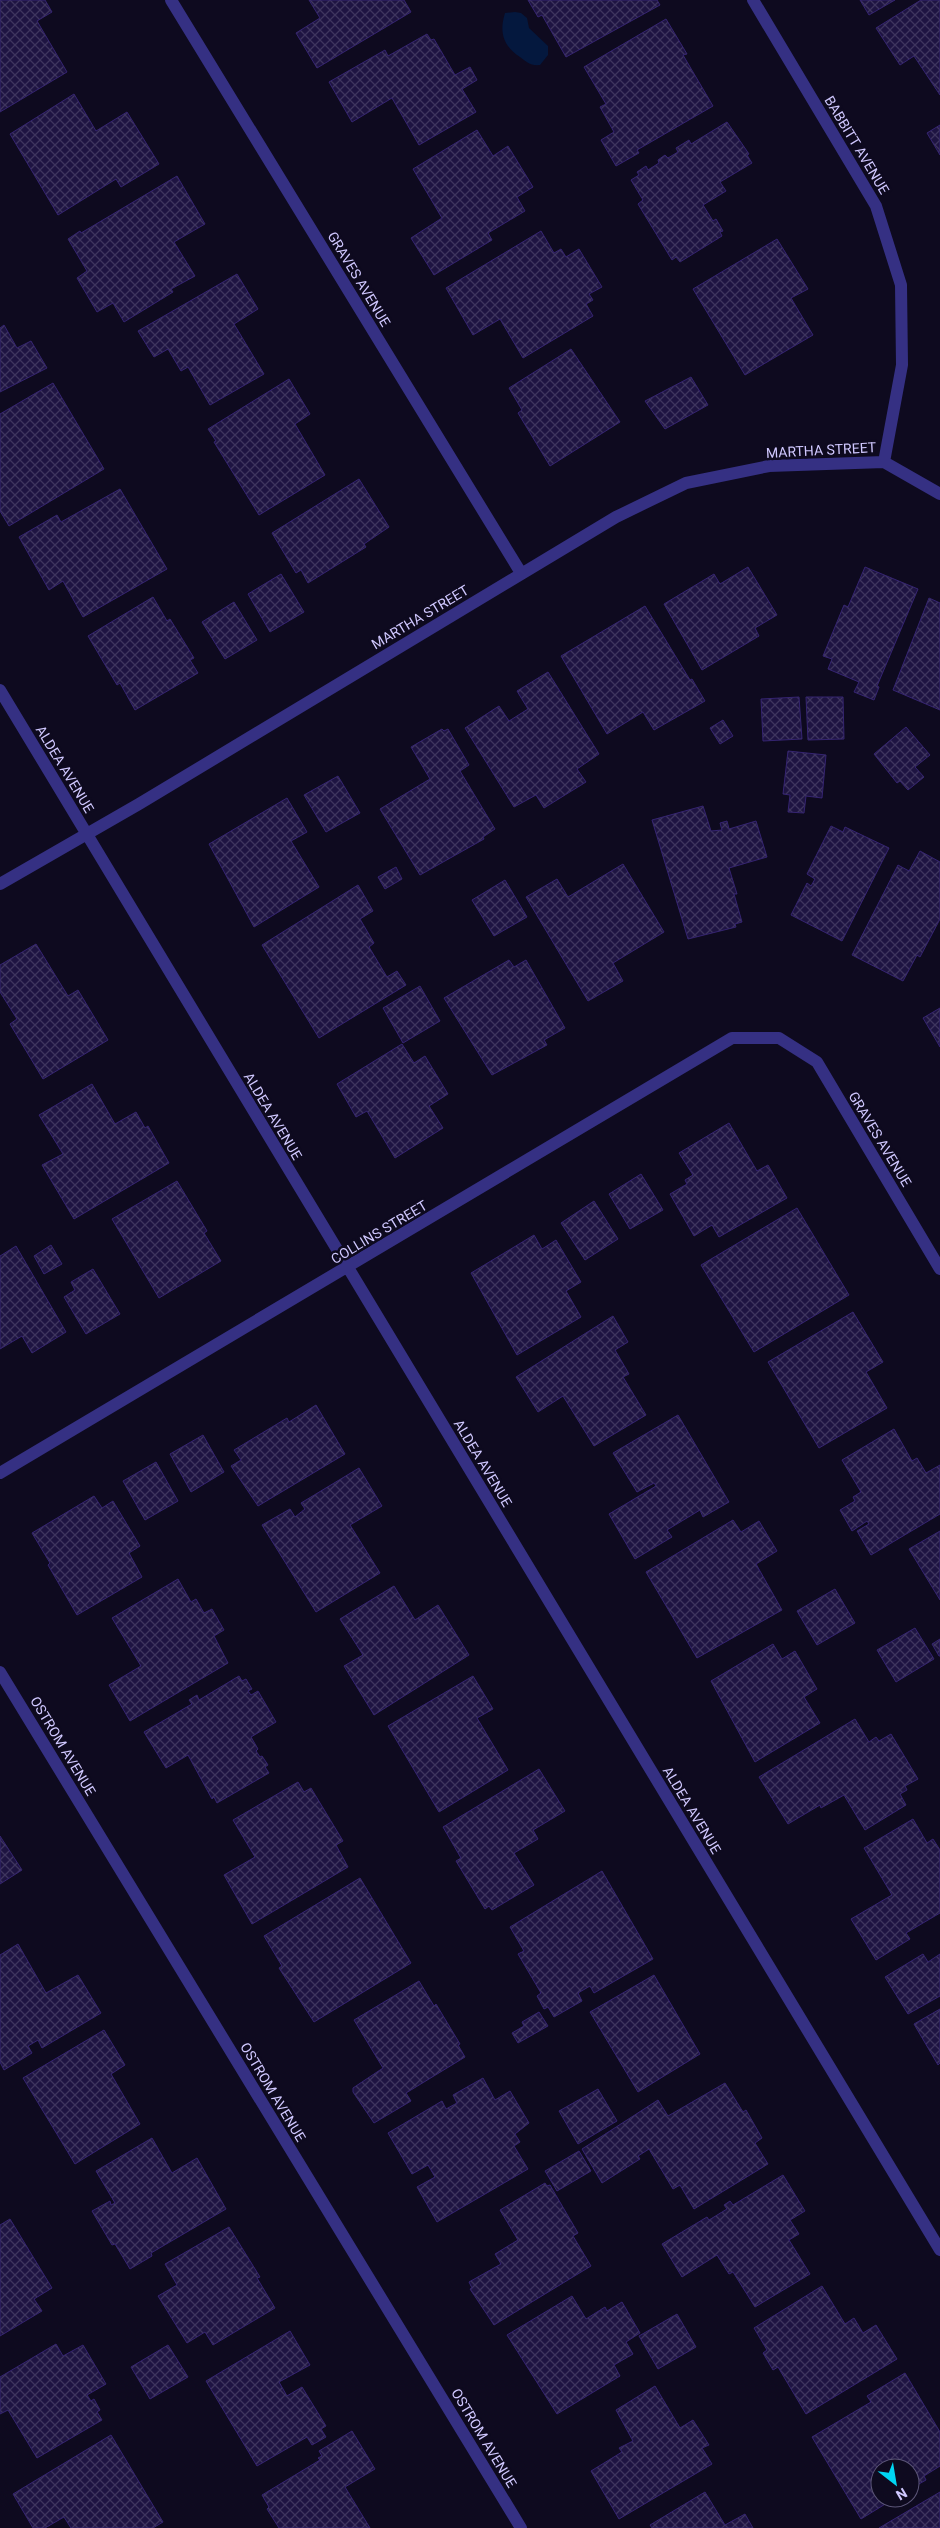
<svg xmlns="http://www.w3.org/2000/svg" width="940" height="2528" font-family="Roboto,sans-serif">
<defs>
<pattern id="building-cross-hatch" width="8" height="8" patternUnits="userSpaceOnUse" patternTransform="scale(1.25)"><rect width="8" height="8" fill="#1e1442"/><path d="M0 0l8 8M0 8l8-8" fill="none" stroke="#3e355e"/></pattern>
</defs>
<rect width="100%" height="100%" fill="#0e0a1f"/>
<path fill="#04183e" d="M515,12L521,13L527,18L529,28L548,46V55L540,65C530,66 527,62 520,57C503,46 499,32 505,13Z"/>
<path fill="url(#building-cross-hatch)" stroke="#352471" d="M0,0H45L52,12L37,21L67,72L0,112Z
M309,0H404L411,12L317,68L296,33L320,18Z
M528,0H657L660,5L566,57L542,15L538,17Z
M860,0H895L869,15Z
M921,0H940V95L914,56L900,65L876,28Z
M666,19L687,54L683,55L713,106L637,150L639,153L616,166L601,140L614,132L600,107L606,104L584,67Z
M427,34L431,40L434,39L455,75L470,67L477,80L462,89L476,112L419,145L392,98L352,122L329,82L385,50L388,56Z
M74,94L96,131L127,112L159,164L121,187L116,179L58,215L10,134Z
M727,122L749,154L747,155L752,163L720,182L726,191L703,205L713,221L716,219L723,231L720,232L722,236L680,262L676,257L672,260L638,204L643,200L631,180L639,175L637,172L646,166L648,170L659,163L658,160L665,155L668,158L678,152L676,148L689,140L691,144Z
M940,125V155L927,133Z
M477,130L493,156L508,146L533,187L517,197L525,211L488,233L492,240L434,275L411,238L442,218L413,169Z
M177,176L205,224L174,242L195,276L171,289L173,292L124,322L113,303L97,312L77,278L87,271L68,239L80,231L81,233Z
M541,231L554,253L561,249L566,257L579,249L602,287L589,294L593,300L586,304L593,316L523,358L500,319L473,335L446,288Z
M777,239L808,289L791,298L813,335L745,375L693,289Z
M237,274L258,309L234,324L264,374L210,405L188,367L181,371L168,349L154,357L138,331Z
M4,325L17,348L31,341L47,368L0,392V328Z
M571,349L620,422L550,466L518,413L522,410L509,388Z
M691,377L708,405L665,429L645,401Z
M289,379L310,414L295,424L325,475L259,515L214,442L216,441L208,429Z
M53,383L104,469L9,526L0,511V414Z
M359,479L389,527L364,544L366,547L308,583L301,570L296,573L272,533Z
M120,489L167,569L83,617L63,581L49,590L19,537L57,515L61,522Z
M748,567L777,615L755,628L759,636L702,670L664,604L714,574L720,584Z
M865,567L918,589L877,686L879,687L874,700L854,692L859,682L828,669L832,659L823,656L844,605L848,607Z
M281,574L304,612L270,632L248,594Z
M153,597L167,621L170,619L194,658L190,660L198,673L135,710L120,683L117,685L88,636Z
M929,598L940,603V710L893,690Z
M234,602L257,640L225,659L202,622Z
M645,606L690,680L692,679L705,701L654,730L643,712L607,734L561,656Z
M548,672L599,754L577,769L586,782L544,808L536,795L514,807L465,728L499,706L509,721L528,709L517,691Z
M799,697L802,739L763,741L761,699Z
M806,697H843L844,739L808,740Z
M723,720L733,736L720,744L710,728Z
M906,727L930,755L915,767L924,777L908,790L900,781L897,783L874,754Z
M442,729L444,731L448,729L469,765L460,771L495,829L483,837L484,839L420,875L380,809L430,779L411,747Z
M788,751L826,755L822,798L806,796L804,813L788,812L790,795L783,794Z
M338,776L360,813L326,832L304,795Z
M287,798L307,832L291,841L319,887L254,927L209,844Z
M703,806L711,831L722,830L720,823L727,821L729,829L756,821L767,857L729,868L737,894H734L742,922L735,924L736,927L688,939L652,820Z
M831,826L843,832L845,827L889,848L842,941L791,915L807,883L811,886L815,879L807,874Z
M920,851L940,862V919L920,957L917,955L903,981L852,955L898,865L909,871Z
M623,864L664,932L613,963L623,981L588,1001L526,897L557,879L568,897Z
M396,867L402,879L385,889L378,877Z
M505,880L527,917L494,936L472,900Z
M358,885L373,911L360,919L374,943L369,947L387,977L397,971L406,985L319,1038L262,945Z
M36,944L68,996L78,990L108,1040L43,1079L10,1024L17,1019L0,992V965Z
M509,960L514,967L526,960L565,1028L544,1040L547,1045L492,1075L444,998Z
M420,986L440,1021L403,1043L383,1008Z
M940,1008V1047L923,1018Z
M402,1044L414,1063L425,1056L448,1094L429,1106L443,1128L395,1158L367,1111L356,1117L337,1084Z
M92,1084L115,1124L136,1112L145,1128L148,1126L169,1163L74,1219L42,1165L63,1154L39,1115Z
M729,1123L757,1171L768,1165L787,1198L719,1237L712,1225L694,1236L670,1194L687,1184L685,1180L693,1175L679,1153Z
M641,1174L663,1210L630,1229L609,1194Z
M177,1181L207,1231L204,1233L221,1261L159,1298L112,1219Z
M594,1201L618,1239L585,1260L561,1223Z
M797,1208L849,1295L754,1352L701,1265Z
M534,1235L542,1249L556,1240L581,1282L566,1291L581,1317L517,1355L471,1273Z
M51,1245L62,1264L44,1274L34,1256Z
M16,1246L66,1332L32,1353L22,1336L0,1349V1256Z
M93,1269L120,1314L86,1334L64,1297L75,1290L71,1282Z
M853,1312L883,1362L866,1372L887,1408L819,1448L768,1362Z
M613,1316L628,1342L615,1350L629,1374L623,1377L646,1415L594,1446L563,1396L538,1412L516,1377Z
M316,1405L345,1454L258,1506L231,1466L241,1460L234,1450L287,1418L289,1422Z
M678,1415L729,1502L703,1517L700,1510L667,1530L672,1537L635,1559L609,1514L656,1486L654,1483L637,1492L613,1453Z
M894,1429L912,1461L917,1458L926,1473L940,1465V1514L871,1555L857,1531L869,1524L867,1521L852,1531L840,1510L855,1501L853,1497L861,1492L842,1460Z
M203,1435L224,1472L191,1492L170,1454Z
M156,1462L178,1501L145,1520L123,1481Z
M359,1468L382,1506L350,1525L380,1573L316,1612L262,1525L290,1509L295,1517L305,1509L301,1503Z
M94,1496L102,1508L113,1501L140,1546L129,1553L142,1577L77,1615L48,1565L50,1563L32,1533Z
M733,1520L741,1532L759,1521L777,1551L756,1564L782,1610L697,1658L646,1572Z
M940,1531V1600L909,1549Z
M178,1579L191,1602L196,1599L204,1613L212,1609L224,1630L214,1636L228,1663L130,1721L109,1685L141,1666L112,1618Z
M394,1586L415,1620L438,1605L469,1655L374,1715L344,1666L363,1655L340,1619Z
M835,1589L855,1623L817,1645L797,1611Z
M915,1628L934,1659L896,1682L877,1650Z
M940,1639V1656H939L932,1644Z
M773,1644L782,1659L795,1651L817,1689L804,1697L820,1723L755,1762L711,1681Z
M239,1676L242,1681L246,1679L252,1689L248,1691L251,1695L258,1691L276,1722L251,1737L258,1749L256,1751L260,1757L262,1756L268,1765L265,1767L269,1773L217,1803L214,1797L212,1799L188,1755L166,1768L144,1732L192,1704L189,1700L197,1695L199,1700Z
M473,1676L493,1709L477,1718L508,1770L439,1812L388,1726Z
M855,1719L869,1742L876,1737L879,1741L891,1734L918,1779L905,1786L907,1790L900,1794L906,1805L865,1830L844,1795L821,1808L820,1805L788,1824L759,1777Z
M539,1769L565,1811L533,1830L538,1839L514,1853L534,1885L492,1910L489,1906L485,1909L456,1861L461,1858L443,1827Z
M298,1782L304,1792L311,1788L343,1841L336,1845L348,1867L252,1924L224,1875L255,1857L233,1820Z
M913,1819L927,1843L933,1839L940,1850V1913L906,1933L910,1939L876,1960L851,1919L892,1895L864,1848Z
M0,1836L22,1870L0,1884Z
M602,1871L653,1959L594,1993L590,1986L578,1993L582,2001L554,2017L548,2007L544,2009L537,1996L541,1993L518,1954L524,1951L510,1927Z
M360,1878L411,1963L314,2022L279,1968L282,1966L264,1936Z
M18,1944L46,1993L78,1975L101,2013L42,2048L38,2040L28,2046L32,2053L4,2070L0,2062V1955Z
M923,1954L928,1962L940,1954V1996L908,2014L885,1977Z
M654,1975L700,2054L638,2092L590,2012Z
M419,1981L434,2006L436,2004L460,2044L458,2045L465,2057L406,2093L411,2101L374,2123L353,2092V2088L383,2068L354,2020Z
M940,2009V2063L938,2065L914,2024Z
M539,2012L548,2026L518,2043L512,2033L524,2026L522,2022Z
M104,2030L125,2065L111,2074L140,2124L75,2164L23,2078Z
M483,2078L495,2100L510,2091L529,2123L515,2134L520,2142L514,2146L528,2169L437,2222L417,2187L435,2177L428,2165L412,2174L388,2133L442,2101L446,2109L457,2103L453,2095Z
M725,2083L743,2112L746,2110L762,2138L755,2143L768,2164L694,2209L680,2185L673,2189L649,2149L638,2156L640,2159L602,2183L582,2149L658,2100L668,2116Z
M598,2089L617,2121L578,2144L559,2111Z
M152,2138L172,2173L197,2158L226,2209L151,2253L152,2256L130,2269L115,2244L112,2245L92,2211L110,2201L111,2205L115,2203L96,2171Z
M579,2151L591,2171L557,2191L545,2171Z
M783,2175L805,2211L790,2220L799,2234L789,2240L810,2274L755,2307L733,2272L729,2274L717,2255L682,2277L662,2244L707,2217L709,2220L727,2209L724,2205L730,2201L733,2205Z
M545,2183L547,2186L550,2185L578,2233L573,2236L591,2266L494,2325L470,2289L472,2288L469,2282L501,2264L495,2254L518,2240L500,2210Z
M10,2219L52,2288L34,2299L42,2311L0,2336V2225Z
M229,2227L260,2277L257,2278L275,2308L213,2345L205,2332L187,2343L158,2296L177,2285L165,2264Z
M822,2286L845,2324L854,2318L863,2333L876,2325L897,2359L806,2414L778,2367L773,2370L763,2353L767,2350L754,2328Z
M572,2296L586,2319L605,2307L607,2311L622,2302L640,2333L626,2342L633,2354L614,2365L620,2376L557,2414L507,2335Z
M677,2314L696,2347L658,2369L639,2336Z
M290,2331L310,2365L279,2382L287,2396L302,2387L326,2426L321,2429L326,2437L312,2445L307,2437L257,2466L206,2381Z
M56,2344L63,2356L83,2345L106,2384L87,2395L91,2401L94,2399L100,2410L97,2412L102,2420L37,2458L8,2410L0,2414V2377Z
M168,2345L188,2377L150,2399L131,2367Z
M905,2373L940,2432V2466L924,2476L926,2480L910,2489V2468H880V2498H895L861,2519L812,2437L871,2402L867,2396Z
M655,2386L680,2428L693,2420L709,2445L702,2448L712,2464L619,2519L591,2471L622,2452L619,2448L633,2441L616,2410Z
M352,2431L375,2469L345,2487L370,2528H279L267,2509L269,2507L262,2495L320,2460L318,2458L322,2456L319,2451Z
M111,2435L163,2522L153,2528H71L64,2517L45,2528H33L13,2494Z
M705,2492L725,2525L745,2514L753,2528H652L650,2525Z
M940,2492V2528H879Z"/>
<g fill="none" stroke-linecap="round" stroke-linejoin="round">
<path stroke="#353083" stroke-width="12" d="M171,0L521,573
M753,0L876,206L901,285L902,365L884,462L940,494
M0,690L940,2250
M0,884L139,804L616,517L686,483L769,466L884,462
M0,1473L732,1038H779L817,1062L940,1269
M0,1672L521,2528"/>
</g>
<g text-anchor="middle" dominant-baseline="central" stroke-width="5" stroke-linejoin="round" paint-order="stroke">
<g font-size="14" fill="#d0c8ff" stroke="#0e0a1f">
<text transform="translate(857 145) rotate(59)">BABBITT AVENUE</text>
<text transform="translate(359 279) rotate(59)">GRAVES AVENUE</text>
<text transform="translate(821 450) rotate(-3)">MARTHA STREET</text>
<text transform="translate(420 617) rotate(-31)">MARTHA STREET</text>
<text transform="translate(65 769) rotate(59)">ALDEA AVENUE</text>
<text transform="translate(273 1116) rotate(59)">ALDEA AVENUE</text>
<text transform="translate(880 1139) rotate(59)">GRAVES AVENUE</text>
<text transform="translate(379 1232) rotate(-31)">COLLINS STREET</text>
<text transform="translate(483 1463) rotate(59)">ALDEA AVENUE</text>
<text transform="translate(63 1746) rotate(59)">OSTROM AVENUE</text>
<text transform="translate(692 1810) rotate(59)">ALDEA AVENUE</text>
<text transform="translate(273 2092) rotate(59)">OSTROM AVENUE</text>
<text transform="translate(484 2438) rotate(59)">OSTROM AVENUE</text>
</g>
</g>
<g transform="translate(895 2483) rotate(149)"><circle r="24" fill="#0e0a1f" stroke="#5c5679"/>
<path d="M0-4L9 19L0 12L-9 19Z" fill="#00d6f3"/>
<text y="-8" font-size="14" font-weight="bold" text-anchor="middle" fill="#d0c8ff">N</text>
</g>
</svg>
